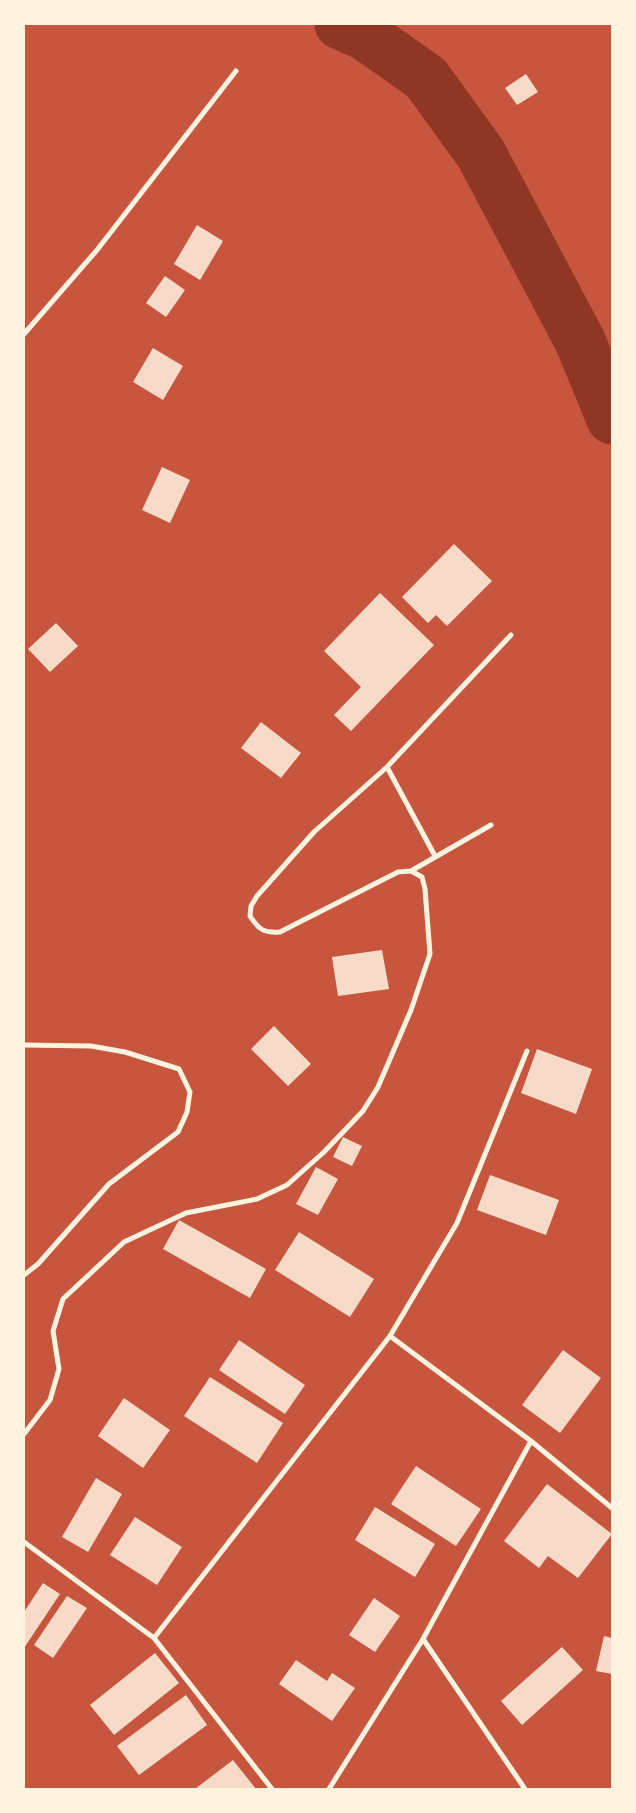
<svg xmlns="http://www.w3.org/2000/svg" width="636" height="1813" font-family="Manrope,sans-serif">
<rect width="100%" height="100%" fill="#c8553d"/>
<g fill="none" stroke-linecap="round" stroke-linejoin="round">
<path stroke="#8f3625" stroke-width="51" d="M340,24L365,35L426,78L481,154L580,341L612,419"/>
</g>
<path fill="#f7dbc8" d="M526,74L538,92L517,105L505,88Z
M197,225L223,241L200,280L174,264Z
M165,276L185,290L166,317L146,303Z
M153,348L183,366L163,400L133,382Z
M162,467L190,480L170,523L142,510Z
M454,544L492,581L447,626L436,615L428,623L402,597Z
M380,593L434,645L351,731L334,715L361,687L324,651Z
M56,623L78,646L50,672L28,649Z
M261,722L301,753L281,778L241,748Z
M382,950L389,989L338,996L332,957Z
M274,1026L311,1064L288,1086L251,1049Z
M537,1049L592,1069L576,1114L521,1093Z
M343,1137L362,1146L352,1166L333,1157Z
M316,1167L338,1179L318,1215L296,1204Z
M490,1175L559,1200L546,1235L477,1210Z
M179,1220L266,1269L250,1298L163,1249Z
M299,1232L374,1279L350,1317L275,1270Z
M239,1340L305,1385L285,1414L219,1370Z
M563,1350L601,1378L560,1433L522,1405Z
M210,1377L283,1423L257,1463L184,1416Z
M124,1398L170,1430L143,1468L98,1436Z
M416,1466L481,1509L456,1546L391,1504Z
M96,1478L122,1494L88,1552L62,1537Z
M547,1484L612,1534L578,1578L548,1556L539,1568L504,1541Z
M375,1507L435,1544L415,1577L355,1540Z
M135,1517L182,1547L157,1585L110,1555Z
M43,1583L60,1594L24,1648V1612Z
M67,1596L87,1608L53,1658L34,1645Z
M374,1598L400,1616L375,1652L349,1635Z
M604,1636L612,1638V1674L596,1671Z
M562,1647L583,1670L522,1725L501,1701Z
M155,1653L179,1683L114,1735L90,1705Z
M296,1660L327,1681L332,1673L355,1688L332,1721L279,1684Z
M186,1695L207,1725L139,1775L117,1746Z
M233,1760L256,1789H195Z"/>
<g fill="none" stroke-linecap="round" stroke-linejoin="round">
<path stroke="#fff3e0" stroke-width="5" d="M24,334L97,250L236,71
M387,767L435,856
M411,871L491,825
M24,1045L91,1046L125,1052L179,1069L190,1092L187,1112L178,1132L109,1184L38,1264L24,1275
M390,1336L531,1441L612,1508
M24,1434L50,1400L59,1369L53,1331L63,1299L124,1242L186,1213L257,1199L287,1185L324,1152L363,1111L378,1087L411,1010L430,954L425,889L422,877L411,871L398,872L280,932C264,933 259,930 250,916L251,906L257,896L314,832L387,767L511,635
M24,1542L154,1638L272,1789
M154,1638L390,1336L457,1223L527,1051
M423,1639L525,1789
M329,1789L423,1639L531,1441"/>
</g>
<rect width="636" height="1813" fill="none" stroke="#fff3e0" stroke-width="50"/>
</svg>
